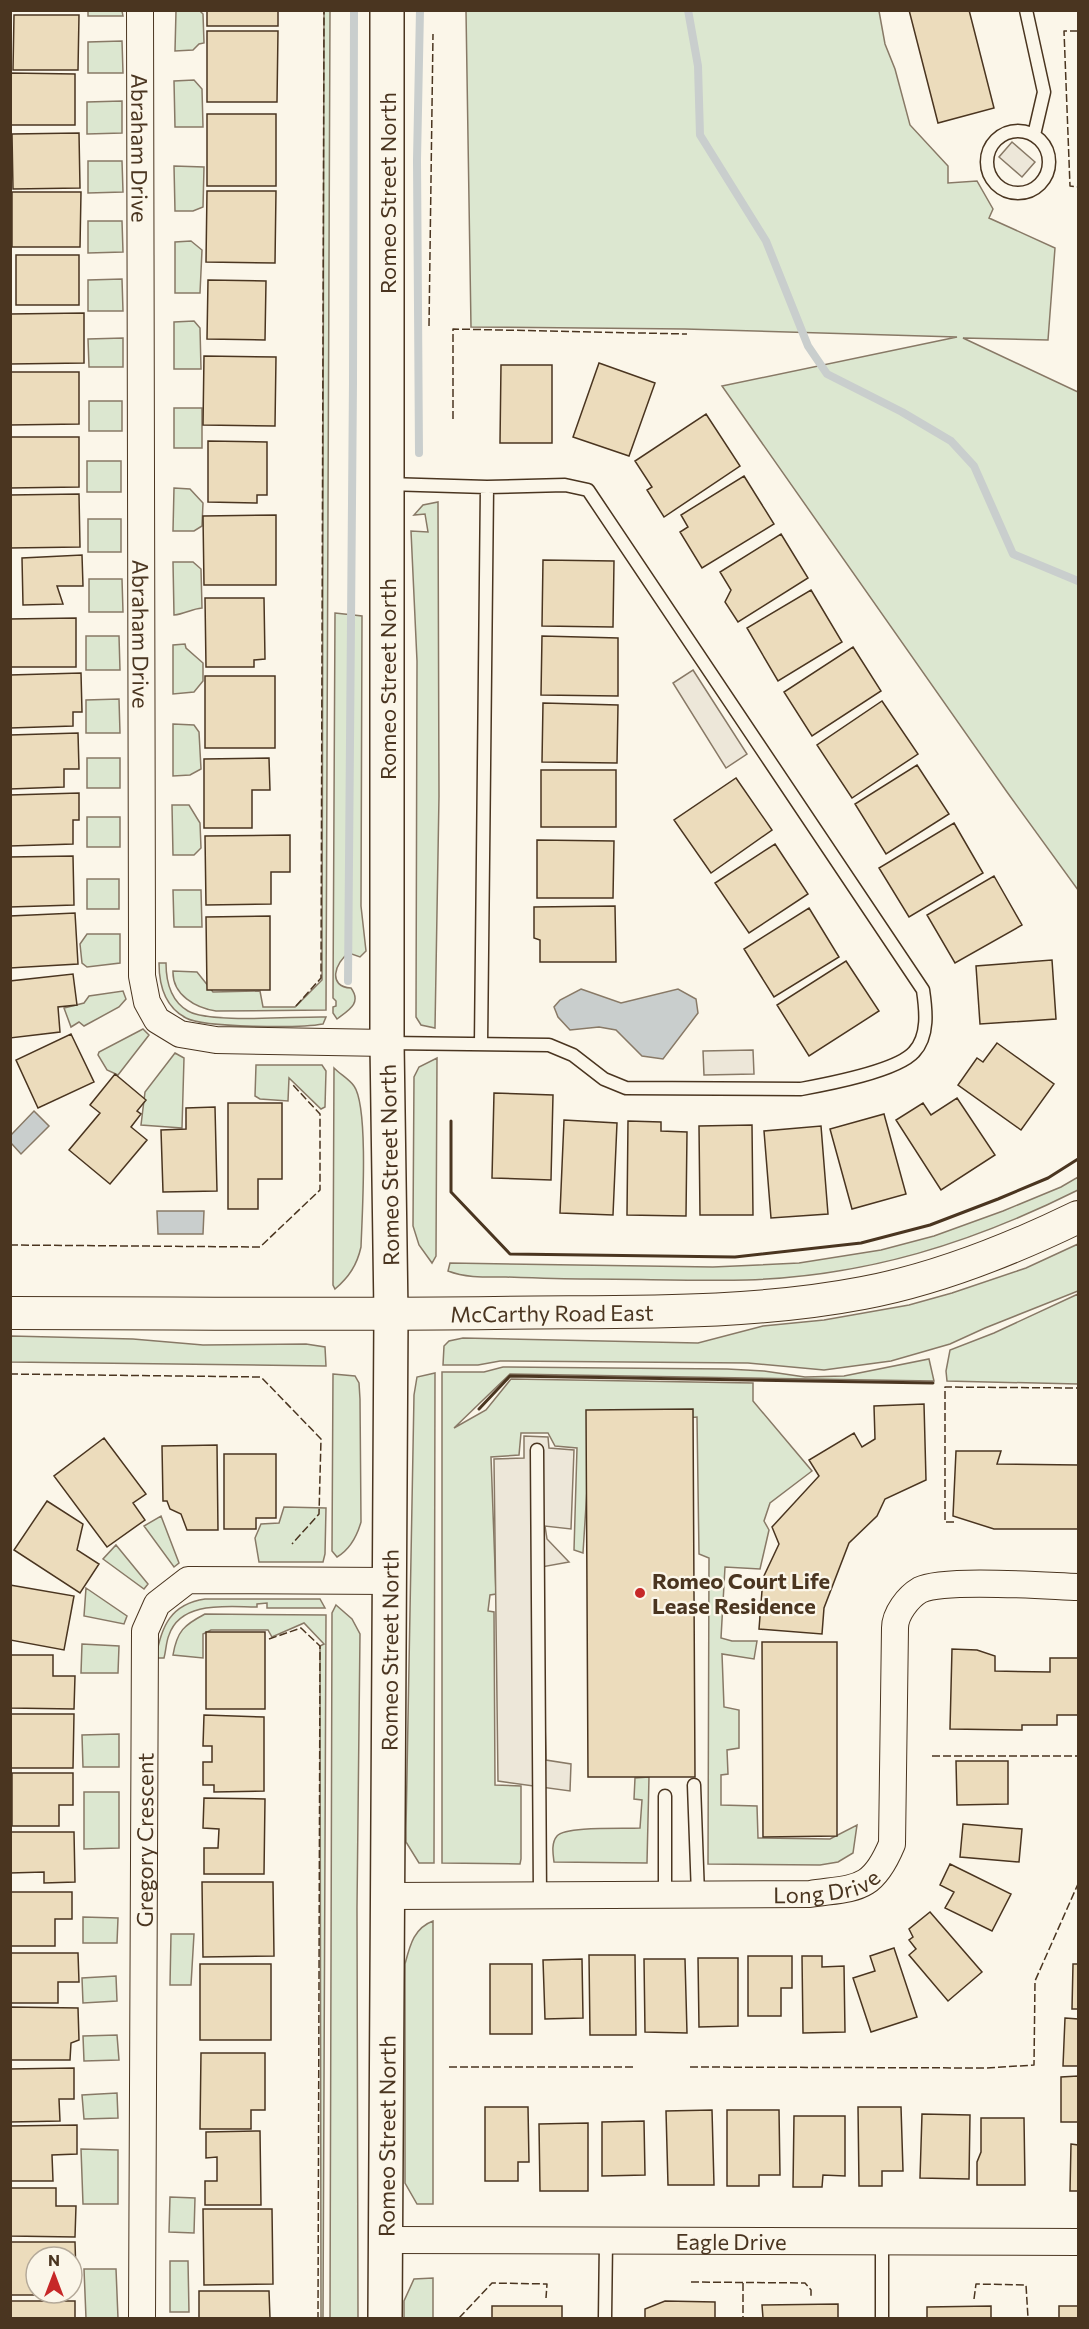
<svg xmlns="http://www.w3.org/2000/svg" width="1089" height="2329" font-family="Commissioner,sans-serif">
<rect width="100%" height="100%" fill="#fbf6e9"/>
<path fill="#dce7d0" stroke="#887966" stroke-width="1.5" d="M88,11H122L123,16H88Z
M176,11H200L203,14L204,43L199,44L193,50L175,51Z
M324,11H330L326,1010L216,1011C196,1008 172,995 173,971L197,972L213,992L260,991L263,1007H295L322,980Z
M466,11H879L885,44L895,69L910,125L948,166V183L977,181L993,209L989,218L1055,248L1048,340L963,338L1078,392V890L1007,792L722,386L957,337L685,329L471,327Z
M122,41L123,73H88V42Z
M194,80L202,89L203,127H175L174,81Z
M122,101V133L87,134V102Z
M88,161H122L123,192L88,193Z
M174,166L204,167L203,207L193,211H175Z
M88,221H122L123,252L88,253Z
M191,241L202,250L200,293H175V242Z
M122,279L123,311H88V280Z
M194,321L200,328L201,369H174V322Z
M123,338V367H89L88,339Z
M89,401H122V431H89Z
M174,408H202V448H174Z
M87,461H121V492H87Z
M174,488L190,489L203,503L202,526L194,531H173Z
M438,502L439,796L435,1028L421,1025L416,1017L417,661L411,531L428,532L425,514L414,515L423,505Z
M88,519H121V552H88Z
M173,562H193L201,569L202,608C191,609 185,614 174,615Z
M89,579H122L123,612H89Z
M335,613L362,616L361,906L366,951L360,957L349,953C335,962 327,987 351,988C362,1003 349,1010 337,1019L333,1013V1007L336,1006V1001L333,998Z
M86,636H119L120,670H86Z
M185,644L186,648L203,663V681L194,692L173,694V645Z
M119,699L120,733H86V700Z
M173,724L194,725L199,732L201,769L190,775L173,776Z
M87,758H120V788H87Z
M172,805H189L200,823L201,848L194,855H173Z
M87,817H120V847H87Z
M87,879H119V909H87Z
M173,890H201L202,927H174Z
M87,934H120V963L87,967L82,963L80,944Z
M166,963C166,981 171,1001 188,1011C210,1024 296,1016 326,1017L323,1024C301,1028 204,1028 186,1018C165,1007 159,985 159,963Z
M123,991L126,999L119,1007L84,1026L79,1022L71,1027L64,1008L84,1003L89,996Z
M143,1029L149,1035L118,1075L107,1070L98,1055L99,1052Z
M175,1053L184,1058L182,1128L141,1125L145,1092Z
M437,1058L436,1256L432,1263L419,1245L413,1226L414,1077L419,1067Z
M256,1065H322L326,1071L325,1107L321,1109L289,1078L288,1101L260,1099L255,1096Z
M334,1068C340,1074 350,1080 354,1086C369,1107 362,1217 361,1247C357,1265 349,1277 335,1289L333,1285Z
M1078,1177V1190C972,1243 867,1276 747,1280C694,1281 641,1279 588,1279C561,1279 533,1278 506,1277C486,1277 466,1278 448,1271L450,1263L713,1267L799,1263L881,1250L934,1236L1003,1211L1061,1187Z
M1078,1244V1291L985,1328L950,1344L891,1361L824,1370L748,1363L500,1361L478,1365H443L444,1346L449,1341L463,1338L698,1343L763,1326L824,1320L909,1305L952,1293L1026,1268Z
M1078,1294V1384L947,1381L946,1371L950,1350L994,1333Z
M11,1336L133,1339L203,1345L306,1344L325,1347L326,1366L11,1362Z
M929,1359L934,1381L510,1374L454,1428L486,1410L511,1379L753,1383V1401L812,1471L770,1503L764,1521L769,1530L760,1569L725,1567L721,1638L732,1641H757L754,1659L722,1654L724,1707L739,1710V1748L727,1750L728,1774L721,1775V1805L757,1806L758,1838L830,1839L857,1825L853,1853L838,1862L820,1865L708,1864L709,1558L699,1554L697,1417L591,1426L583,1553L574,1550L577,1448L555,1446L548,1433H521L519,1455L491,1457L496,1594L490,1595L488,1611L494,1612L495,1785L521,1786V1859L520,1864L442,1863V1372H484L503,1367L609,1368L727,1369L764,1371L805,1377L844,1376Z
M435,1373L434,1863H419L406,1842V1828L414,1395L417,1377Z
M333,1374L355,1376L359,1383L360,1399L361,1522C357,1536 349,1550 337,1557L332,1551Z
M284,1507L326,1508L325,1554L323,1562H259L255,1538L261,1524L279,1523Z
M161,1516L179,1563L174,1567L144,1526Z
M116,1545L148,1584L144,1589L103,1559Z
M86,1588L127,1616L124,1624L84,1616Z
M205,1599H320L325,1608H267V1603L257,1604V1607C228,1607 181,1600 169,1635C166,1642 166,1651 164,1658H156C161,1626 171,1604 205,1599Z
M336,1605L352,1619L360,1634L357,1908L358,2318H330L332,1613Z
M205,1614L326,1615L323,2318H321L320,1646L324,1644L304,1623L272,1637L268,1630H211L203,1634V1658L173,1655C177,1631 184,1625 205,1614Z
M82,1644L119,1646L118,1673H81Z
M119,1734V1767H83L82,1735Z
M649,1777L647,1863L554,1862C553,1854 551,1843 557,1836C566,1826 624,1829 640,1828L642,1800L634,1799L635,1778Z
M84,1792H119V1848L84,1849Z
M83,1917L118,1918L117,1943H83Z
M433,1921V2204H417L405,2183V1964C410,1945 414,1928 433,1921Z
M171,1934H194L191,1985H170Z
M116,1976L117,2001L83,2003L82,1978Z
M117,2035L119,2060L84,2061L83,2036Z
M117,2093L118,2118L84,2119L82,2095Z
M81,2149L118,2150V2204H83Z
M170,2197L195,2198L194,2233L169,2232Z
M170,2261H188L189,2312H170Z
M84,2269H116L118,2318H86Z
M433,2278V2318H404V2301L414,2279Z"/>
<path fill="#ede7d9" stroke="#887966" stroke-width="1.5" d="M1012,142L1035,162L1022,177L999,157Z
M693,670L747,754L726,768L673,683Z
M753,1050L754,1074L704,1075L703,1051Z
M524,1436L548,1437L549,1448L574,1450L571,1529L545,1526L547,1539L569,1562L541,1567L546,1760L571,1764L570,1791L498,1781L494,1459L524,1458Z"/>
<path fill="#c9cecd" stroke="#887966" stroke-width="1.5" d="M581,989L621,1003L678,989L696,999L698,1013L663,1059L642,1056L616,1030L599,1027L570,1030L558,1017L554,1007L560,1000Z
M34,1111L49,1126L21,1154L11,1143V1135Z
M157,1211H204L203,1234H158Z"/>
<g fill="none" stroke-linecap="round" stroke-linejoin="round">
<path stroke="#c9cecd" stroke-width="8" d="M688,10L698,66L700,135L766,241L808,346L827,374L902,412L951,441L974,466L1013,554L1078,581
M419,453L417,160L420,10
M348,981L353,383L354,10"/>
</g>
<path fill="#ecdcbc" stroke="#4a3520" stroke-width="1.5" d="M207,10H278V26H207Z
M909,10H969L994,108L938,123Z
M14,15H79L78,70H13Z
M207,31H278L277,102H207Z
M10,73L75,74V125H10Z
M207,114H276V186H207Z
M79,133L80,188L13,189L12,134Z
M207,191H276L275,263L206,262Z
M12,192H81L80,247H12Z
M16,255H79V305H16Z
M208,280L266,281L265,340L207,339Z
M84,313V363L10,364V314Z
M204,356L276,357L275,426L203,425Z
M599,363L655,383L629,456L573,437Z
M501,365H552V443H500Z
M10,372H79V424L10,425Z
M706,414L740,466L664,517L647,490L652,487L635,461Z
M10,437H79V487L10,488Z
M208,441L267,442V495H257V503L208,502Z
M744,476L774,524L702,568L680,532L688,527L681,515Z
M79,494L80,547L10,548V495Z
M276,515V585H204L203,516Z
M781,534L808,578L738,622L725,602L731,590L720,572Z
M82,555L83,586H57L63,604L23,605L22,558Z
M543,560L614,561L613,627L542,626Z
M811,590L842,642L778,681L747,628Z
M205,598H264L265,659L254,660V667H206Z
M76,618V667H10V619Z
M542,636L618,638V696L541,695Z
M853,647L881,691L812,736L784,692Z
M81,673L82,712H73V726L10,728V675Z
M205,676H275V748H205Z
M882,701L918,754L852,798L817,745Z
M543,703L618,705L617,763L542,762Z
M78,733L79,769H64V787L10,789V735Z
M269,758L270,790H252V828H204V759Z
M917,765L949,814L886,854L855,804Z
M541,770H616V827H541Z
M736,778L772,830L711,873L674,820Z
M79,793V820H73V844L10,846V795Z
M954,823L983,873L909,917L879,868Z
M290,835V872H271V904L206,905L205,836Z
M537,840L614,841L613,898H537Z
M775,844L808,894L749,933L715,883Z
M73,856L74,905L10,907V857Z
M994,876L1022,925L955,963L927,915Z
M615,906L616,962H540V940L534,938V907Z
M809,908L839,957L774,997L744,949Z
M75,913L78,964L10,968V916Z
M270,916V990H207L206,917Z
M1052,960L1056,1019L980,1024L976,966Z
M846,961L879,1011L809,1056L777,1005Z
M73,974L77,1005L58,1007L60,1032L10,1038V981Z
M71,1034L94,1082L38,1108L16,1060Z
M997,1043L1054,1084L1021,1130L958,1085L977,1058L983,1062Z
M115,1074L146,1100L137,1111L141,1114L131,1127L147,1140L110,1184L69,1150L100,1113L90,1105Z
M494,1093L553,1095L551,1180L492,1178Z
M957,1098L995,1155L941,1190L896,1120L923,1103L931,1115Z
M228,1103H282V1179H258V1209H228Z
M215,1107L217,1191L163,1192L161,1130L186,1129V1108Z
M884,1114L906,1194L852,1209L830,1129Z
M564,1120L617,1123L613,1215L560,1213Z
M628,1121L661,1122V1131L687,1132L686,1216L627,1215Z
M752,1125L753,1215H700L699,1126Z
M821,1126L828,1214L771,1218L764,1131Z
M924,1404L926,1480L885,1499L877,1516L849,1543L824,1608L822,1634L759,1629L763,1578L779,1544L772,1527L819,1476L809,1460L854,1433L862,1447L875,1439L874,1406Z
M693,1409L695,1777H588L586,1410Z
M104,1438L146,1494L133,1503L145,1520L107,1547L54,1476Z
M217,1445L218,1530H187L181,1514L170,1509L167,1501H163L162,1446Z
M956,1451H1001L997,1464L1078,1465V1529H994L953,1516Z
M224,1454H276V1518H256V1529H224Z
M47,1501L83,1524L77,1550L99,1564L80,1593L14,1550Z
M10,1585L74,1596L64,1650L10,1640Z
M206,1632H265V1709H206Z
M762,1642H837V1836L763,1837Z
M1078,1644V1715H1057V1725H1022V1730L950,1729L952,1649L977,1650L995,1656V1671L1050,1672V1658H1078Z
M10,1655H53V1676H75L74,1709L10,1708Z
M10,1714H74L73,1768H10Z
M204,1715L264,1717V1791L214,1792V1785H203V1762H212V1746H203Z
M956,1761H1008V1804L957,1805Z
M12,1773H73V1805H59V1826H12Z
M204,1798L265,1799L264,1874H204V1848H218L219,1829L203,1828Z
M963,1824L1022,1829L1019,1862L960,1857Z
M10,1832H74L75,1882L44,1883V1872L10,1873Z
M950,1864L1011,1894L992,1931L945,1908L954,1892L940,1885Z
M202,1882H273L274,1956L203,1957Z
M10,1892H72V1919H55V1946H10Z
M930,1912L982,1972L948,2001L909,1955L916,1949L909,1940L913,1937L909,1929Z
M894,1948L917,2017L871,2032L853,1978L875,1971L870,1956Z
M10,1953H78L79,1982H58V2003H10Z
M589,1955H635L636,2035H590Z
M748,1956H792V1988H781V2016H748Z
M802,1956H822V1967L844,1966L845,2032L803,2033Z
M698,1958H738V2026L699,2027Z
M582,1959L583,2018L545,2019L543,1960Z
M644,1959H685L687,2033L645,2032Z
M200,1964H271V2040H200Z
M490,1964H532V2034H490Z
M1073,1964H1078V2009H1072Z
M10,2007L78,2008L79,2040L71,2043L70,2060H10Z
M1065,2018L1078,2019V2066H1063Z
M201,2053H265V2110H251V2129H200Z
M74,2068V2099H59L60,2121L10,2122V2069Z
M1078,2076V2122H1061V2077Z
M485,2107H528L529,2162H518V2181H485Z
M858,2107H901L903,2171H882V2186H859Z
M712,2110L714,2185H668L666,2111Z
M727,2110H779L780,2175H759V2186H727Z
M922,2114L970,2115L969,2179L920,2178Z
M794,2116H845V2176L823,2175L822,2187H793Z
M981,2118H1024L1025,2185H977V2162L981,2152Z
M644,2121L645,2175L602,2176V2122Z
M588,2123V2191H540L539,2124Z
M77,2125V2154L52,2155L53,2181H10V2126Z
M260,2131L261,2205H205V2181H217V2157L206,2158V2132Z
M1071,2144L1078,2145V2191H1070Z
M10,2188H56V2206H76L75,2237L10,2236Z
M203,2209H272L273,2284L204,2285Z
M10,2242H75L76,2275H72V2257H36V2293H57V2295H10Z
M199,2291H269L270,2318H199Z
M10,2301H75V2318H10Z
M665,2301L715,2302V2318H645V2309Z
M838,2304V2318H763L762,2305Z
M492,2306H562V2318H492Z
M991,2306V2318H927V2307Z
M1059,2306H1078V2318H1059Z"/>
<g fill="none" stroke-linecap="round" stroke-linejoin="round">
<g stroke="#4a3520" stroke-width="15">
<path id="service" d="M1026,10L1044,92L1034,135
M987 162a31 31 0 1 1 62 0a31 31 0 1 1-62 0Z
M387,484L487,487L565,485L588,490L923,990C926,1010 929,1036 914,1052C897,1071 828,1084 801,1089L626,1088L604,1079L573,1055L549,1045L388,1043
M481,1044L487,487
M537,1450L540,1896
M694,1785L698,1895
M665,1796V1895
M882,2242V2318
M605,2318L606,2241"/>
</g>
<g stroke="#4a3520" stroke-width="28">
<g id="minor">
<path id="s1" d="M140,10L142,944V976L147,1002L157,1020L180,1034L216,1040L387,1043"/>
<path id="s2" d="M387,1896L810,1894C857,1887 872,1892 892,1844L895,1628C895,1614 908,1597 920,1590C944,1578 1047,1586 1078,1587"/>
<path id="s3" d="M385,2240L1078,2242"/>
<path id="s4" d="M142,2318L145,1631L157,1604L188,1580L390,1581"/>
</g>
</g>
<g stroke="#4a3520" stroke-width="34">
<g id="tertiary">
<path id="s5" d="M10,1313C172,1313 333,1315 495,1313C617,1311 743,1316 863,1293C938,1279 1010,1250 1078,1217"/>
</g>
</g>
<g stroke="#4a3520" stroke-width="36">
<g id="secondary">
<path id="s6" d="M385,2318L391,1314L387,1043V10"/>
</g>
</g>
<use href="#service" stroke="#fbf6e9" stroke-width="12"/>
<use href="#minor" stroke="#fbf6e9" stroke-width="26"/>
<use href="#tertiary" stroke="#fbf6e9" stroke-width="32"/>
<use href="#secondary" stroke="#fbf6e9" stroke-width="33"/>
<path stroke="#4a3520" stroke-width="1.5" stroke-dasharray="8 3" stroke-linecap="butt" d="M1078,31H1064L1070,186L1078,187
M429,326L433,34
M453,419V329L687,334
M296,1006L321,978L324,10
M10,1245L260,1247L320,1190V1114L292,1084
M10,1374L261,1377L321,1439L319,1514L292,1544
M954,1522H945V1387L1078,1388
M269,1639L301,1628L320,1646L318,2318
M932,1756H1078
M449,2067H635
M690,2067L986,2068L1034,2065L1035,1981L1078,1884
M691,2282L805,2283L811,2290V2297
M743,2283V2318
M974,2299L976,2284L1026,2285L1028,2318
M459,2318L492,2283L547,2284L546,2298"/>
<path stroke="#4a3520" stroke-width="3" d="M451,1121V1192L510,1254L735,1257L861,1243L930,1225L998,1199L1048,1178L1078,1159
M479,1409L510,1376L933,1383"/>
</g>
<circle fill="#c62828" stroke="#fbf6e9" stroke-width="2" cx="640" cy="1593" r="6"/>
<g text-anchor="middle" dominant-baseline="central" stroke-width="4.5" stroke-linejoin="round" paint-order="stroke">
<g font-size="22" fill="#4a3520" stroke="#fbf6e9">
<text stroke="none"><textPath href="#s1" startOffset="138">Abraham Drive</textPath></text>
<text transform="translate(387 193) rotate(-90)">Romeo Street North</text>
<text stroke="none"><textPath href="#s1" startOffset="624">Abraham Drive</textPath></text>
<text transform="translate(387 679) rotate(-90)">Romeo Street North</text>
<text transform="translate(389 1165) rotate(-91)">Romeo Street North</text>
<text stroke="none"><textPath href="#s5" startOffset="542">McCarthy Road East</textPath></text>
<text stroke="none"><textPath href="#s6" startOffset="668">Romeo Street North</textPath></text>
<text stroke="none"><textPath href="#s4" startOffset="478">Gregory Crescent</textPath></text>
<text stroke="none"><textPath href="#s2" startOffset="440">Long Drive</textPath></text>
<text stroke="none"><textPath href="#s6" startOffset="182">Romeo Street North</textPath></text>
<text stroke="none"><textPath href="#s3" startOffset="346">Eagle Drive</textPath></text>
</g>
<g font-size="22" font-weight="bold" fill="#4a3520" stroke="#fbf6e9" text-anchor="start">
<text x="652" y="1580">Romeo Court Life<tspan x="652" dy="25">Lease Residence</tspan></text>
</g>
</g>
<rect width="1089" height="2329" fill="none" stroke="#4a3520" stroke-width="24"/>
<g transform="translate(54 2275)"><circle r="28" fill="#fbf6e9" stroke="#b4a999" stroke-width="1.5"/>
<path d="M0-4.5L10 22L0 15L-10 22Z" fill="#c62828"/>
<text y="-9" font-size="16" font-weight="bold" text-anchor="middle" fill="#4a3520">N</text>
</g>
</svg>
